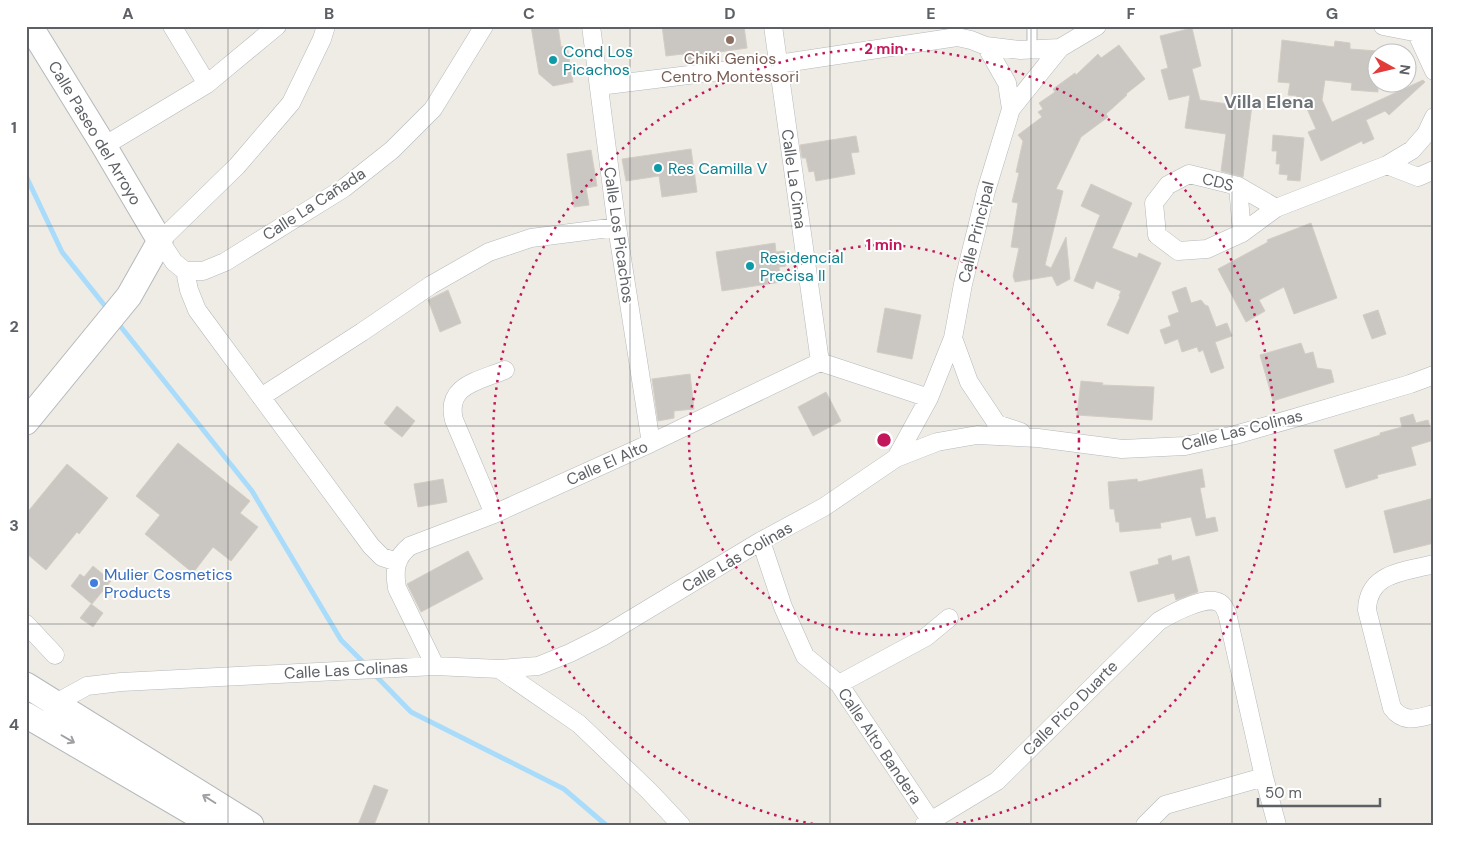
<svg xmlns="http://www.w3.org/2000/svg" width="1460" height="851" font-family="'DM Sans',sans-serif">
<rect width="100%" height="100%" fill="#efece5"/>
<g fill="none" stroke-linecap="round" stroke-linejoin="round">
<path stroke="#a9dcfb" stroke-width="5" d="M26,176L62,252L109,311
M117,322L252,491L341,640L367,666
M374,674L411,712L564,789L606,825"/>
</g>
<path fill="#cac7c2" stroke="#d3cdc4" d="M531,26H558L561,47L567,46L573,82L553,86L539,74Z
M662,26H744L747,48L698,55L699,62L685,64L683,54L666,56Z
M1192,28L1201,66L1192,69L1200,100L1228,104V102L1252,105L1243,177L1221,171L1226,134L1185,128L1190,95L1169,100L1161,70L1168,68L1160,36Z
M1282,40L1334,47L1335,41L1350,43V49L1378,51V92L1351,90L1352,83L1325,80L1322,100L1332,122L1423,80L1425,82L1389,115L1385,111L1366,120L1374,139L1363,144L1362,141L1321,161L1308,132L1316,129L1304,102L1296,101L1297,96L1288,95L1290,83L1278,82Z
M1119,45L1145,79L1126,94L1127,95L1106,114L1108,117L1081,137L1056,189L1063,191L1045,265L1051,268L1066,237L1070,279L1057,286L1052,276L1015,282L1013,276L1019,248L1011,247L1018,203L1012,202L1019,173L1016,172L1023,141L1018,135L1042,117L1038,112L1043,109L1039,103L1055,92L1053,89L1075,73L1076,75L1098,54L1101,58Z
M1273,135L1304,138L1300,181L1287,180L1288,175L1279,174L1280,164H1276L1277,151H1272Z
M856,136L859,152L851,153L855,174L816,181L814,171L809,172L806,158H802L800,145Z
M691,149L697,192L662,197L659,176L626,181L622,159Z
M591,150L597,186L586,188L589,205L574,207L567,154Z
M1091,184L1132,203L1112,248L1137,258L1139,253L1161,263L1128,334L1107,325L1120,297L1119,296L1121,291L1096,281L1093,289L1074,281L1100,215L1081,206Z
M1311,223L1337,298L1294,314L1284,287L1259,300L1265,311L1246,322L1218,269L1268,242L1267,240Z
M775,243L776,252L784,251L786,266L779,267L781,282L722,291L716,252Z
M1186,287L1191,303L1201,300L1205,305L1208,306L1216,327L1227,323L1232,336L1215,342L1224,368L1211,373L1203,350L1199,352L1197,347L1182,352L1178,339L1165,344L1160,330L1171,326L1168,316L1179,312L1172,292Z
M448,290L461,323L440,332L428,300Z
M885,308L921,315L912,359L877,352Z
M1378,310L1386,334L1372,339L1363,315Z
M1301,343L1305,354L1313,352L1317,368L1331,370L1334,382L1273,401L1260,355Z
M690,374L694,409L674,411V418L658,421L652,379Z
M1081,381L1103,383L1102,385L1154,387L1152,420L1077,415Z
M826,392L841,421L813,436L798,407Z
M397,406L415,421L402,437L384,423Z
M1413,414L1416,423L1428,420L1434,440L1411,447L1416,465L1377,475L1378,478L1346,488L1334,450L1380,435V433L1402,427L1400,418Z
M178,443L250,501L240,513L258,527L231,561L213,547L193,573L145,534L160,515L136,496Z
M67,464L108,498L79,534L77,532L46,570L26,553V514Z
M1202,469L1205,487L1200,488L1206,519L1215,517L1218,531L1196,536L1191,517L1160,523L1161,528L1120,532L1119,522H1116L1114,509H1110L1108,482L1137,479L1138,482Z
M443,479L447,502L418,507L414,484Z
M1434,498V543L1394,553L1384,511Z
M468,551L483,579L421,612L407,584Z
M1171,555L1172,561L1189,556L1198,592L1176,600L1174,593L1138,602L1130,572L1159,564L1158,559Z
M93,566L111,581L92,604L71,586L80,574L84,577Z
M91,604L103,613L93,627L80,618Z
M374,785L388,790L374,825H358Z"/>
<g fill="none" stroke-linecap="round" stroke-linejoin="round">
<g stroke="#b5b8bb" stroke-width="11">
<path id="lane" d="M1032,26V49"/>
</g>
<g stroke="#b5b8bb" stroke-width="19">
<path id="street" d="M172,26L207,84
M326,26L322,39L291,103L237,166L160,241L174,262L185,271H203L225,262L344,188L392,150L433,109L484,26
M591,26L617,227L651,443
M773,26L820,362
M1383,26L1434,36
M1417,34L1434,71
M986,46L1020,50L1060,48
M599,86L778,64L957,37L971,40L986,46L1007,83L1011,109
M104,146L207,84L277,26
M1387,165L1418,177L1434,170
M1238,186L1242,233
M1276,208L1238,186L1189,174L1168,185L1154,203L1157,235L1178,251L1207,249L1242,233L1276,208L1387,165L1412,150L1426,134L1434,117
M185,271L189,290L197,310L371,546L382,557L397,562
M820,362L929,398
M261,397L362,332L431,285L489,252L531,238L617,227
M1021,432L997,424L969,382L953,338L963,284L986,191L1011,109L1060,48L1097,26
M896,458L929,398L953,338
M494,514L454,420C445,385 479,381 505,370
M761,541L783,607L805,656L839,684L931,821
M1434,564C1404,572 1368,572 1367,610L1392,708C1404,724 1418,718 1434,714
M26,624L55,655
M435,666L397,588C394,570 395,558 410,546L494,514L651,443L820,362
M499,669L579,724L649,791L681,825
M839,684L926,637L949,618
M52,713L56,703L87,686L121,682L435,666L499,669L538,666L570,653L602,637L761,541L824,507L896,458L937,442L977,435L1038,438L1122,449L1185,446L1235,435L1298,417L1410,384L1434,375
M924,825L997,781L1159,621C1171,614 1207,594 1220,603C1224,605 1225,610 1227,613L1264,777L1277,825
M1145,825L1165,805L1264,777"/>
</g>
<g stroke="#b4b8bc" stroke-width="27">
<path id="secondary" d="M26,422L129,296L160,241L104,146L30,26
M26,685L251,825
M26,715L214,825"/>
</g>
<use href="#lane" stroke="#fff" stroke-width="9"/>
<use href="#street" stroke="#fff" stroke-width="18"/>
<use href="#secondary" stroke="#fff" stroke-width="25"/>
</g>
<defs><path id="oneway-shaft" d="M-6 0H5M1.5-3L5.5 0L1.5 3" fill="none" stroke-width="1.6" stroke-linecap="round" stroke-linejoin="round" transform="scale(1.25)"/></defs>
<g stroke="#9ea0a3">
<use href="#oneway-shaft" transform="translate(68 739) rotate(30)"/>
<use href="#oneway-shaft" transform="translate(209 799) rotate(-148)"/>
</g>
<path fill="none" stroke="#5d6165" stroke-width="1" stroke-opacity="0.55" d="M228,26V825M429,26V825M630,26V825M830,26V825M1031,26V825M1232,26V825M26,226H1434M26,426H1434M26,624H1434"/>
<g fill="none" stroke="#c2185b" stroke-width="2.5" stroke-dasharray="2.5 5">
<circle cx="884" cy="440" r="195"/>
<path d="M813 824A391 391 0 1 1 955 824"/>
</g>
<circle fill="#8d6e63" stroke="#fff" stroke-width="2" cx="730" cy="40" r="5"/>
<g fill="#0f9aa8" stroke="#fff" stroke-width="2">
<circle cx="553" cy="60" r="5"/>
<circle cx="658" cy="168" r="5"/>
<circle cx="750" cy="266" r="5"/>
</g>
<circle fill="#3f7fe0" stroke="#fff" stroke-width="2" cx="94" cy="583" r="5"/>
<g text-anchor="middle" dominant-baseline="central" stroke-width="4" stroke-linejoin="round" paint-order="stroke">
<g font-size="16" fill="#0d838f" stroke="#fff" text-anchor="start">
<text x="563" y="51">Cond Los<tspan x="563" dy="18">Picachos</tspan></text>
<text x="668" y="168">Res Camilla V</text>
<text x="760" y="257">Residencial<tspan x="760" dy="18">Precisa II</tspan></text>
</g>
<g font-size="16" fill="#785e54" stroke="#fff">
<text x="730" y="58">Chiki Genios<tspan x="730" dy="18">Centro Montessori</tspan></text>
</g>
<g font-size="16" fill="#5d6165" stroke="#fff">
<text transform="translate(95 133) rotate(59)">Calle Paseo del Arroyo</text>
<text transform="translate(794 179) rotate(82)">Calle La Cima</text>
<text transform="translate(1218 182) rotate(14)">CDS</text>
<text transform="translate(314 204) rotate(-33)">Calle La Cañada</text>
<text transform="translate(976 232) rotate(-76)">Calle Principal</text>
<text transform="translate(619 235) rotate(82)">Calle Los Picachos</text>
<text transform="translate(1242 430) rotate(-14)">Calle Las Colinas</text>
<text transform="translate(607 463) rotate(-24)">Calle El Alto</text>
<text transform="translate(737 557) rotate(-30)">Calle Las Colinas</text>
<text transform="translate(346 670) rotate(-3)">Calle Las Colinas</text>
<text transform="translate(1070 708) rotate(-45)">Calle Pico Duarte</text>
<text transform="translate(880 746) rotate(56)">Calle Alto Bandera</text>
</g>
<g font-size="16" fill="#366cbe" stroke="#fff" text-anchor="start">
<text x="104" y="574">Mulier Cosmetics<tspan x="104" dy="18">Products</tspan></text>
</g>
<g font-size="18" font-weight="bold" fill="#6e7377" stroke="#fff">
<text x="1269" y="102">Villa Elena</text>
</g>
</g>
<circle cx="884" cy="440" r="8" fill="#c2185b" stroke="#fff" stroke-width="2.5"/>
<g font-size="15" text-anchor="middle" font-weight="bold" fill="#c2185b" stroke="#fff" stroke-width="4" stroke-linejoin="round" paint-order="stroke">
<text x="884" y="54">2 min</text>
<text x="884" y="250">1 min</text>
</g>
<rect width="1460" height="851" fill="none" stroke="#ffffff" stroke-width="55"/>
<g transform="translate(1392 68) rotate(98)"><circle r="24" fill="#ffffff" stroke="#bec0c1"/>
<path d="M0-4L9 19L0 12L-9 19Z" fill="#e13c39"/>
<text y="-8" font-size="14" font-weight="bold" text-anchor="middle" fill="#5d6165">N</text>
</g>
<path d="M1258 798v8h122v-8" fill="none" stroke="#5d6165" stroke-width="2.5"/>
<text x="1265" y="798" font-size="15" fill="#5d6165" stroke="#ffffff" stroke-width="4" paint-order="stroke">50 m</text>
<rect x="28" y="28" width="1404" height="796" fill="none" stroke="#5d6165" stroke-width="2"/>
<g font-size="16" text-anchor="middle" font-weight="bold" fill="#5d6165">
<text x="128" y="19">A</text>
<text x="329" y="19">B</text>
<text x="529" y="19">C</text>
<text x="730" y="19">D</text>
<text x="931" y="19">E</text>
<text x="1131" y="19">F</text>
<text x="1332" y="19">G</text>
<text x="14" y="133">1</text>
<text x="14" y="332">2</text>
<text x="14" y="531">3</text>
<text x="14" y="730">4</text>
</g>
</svg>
